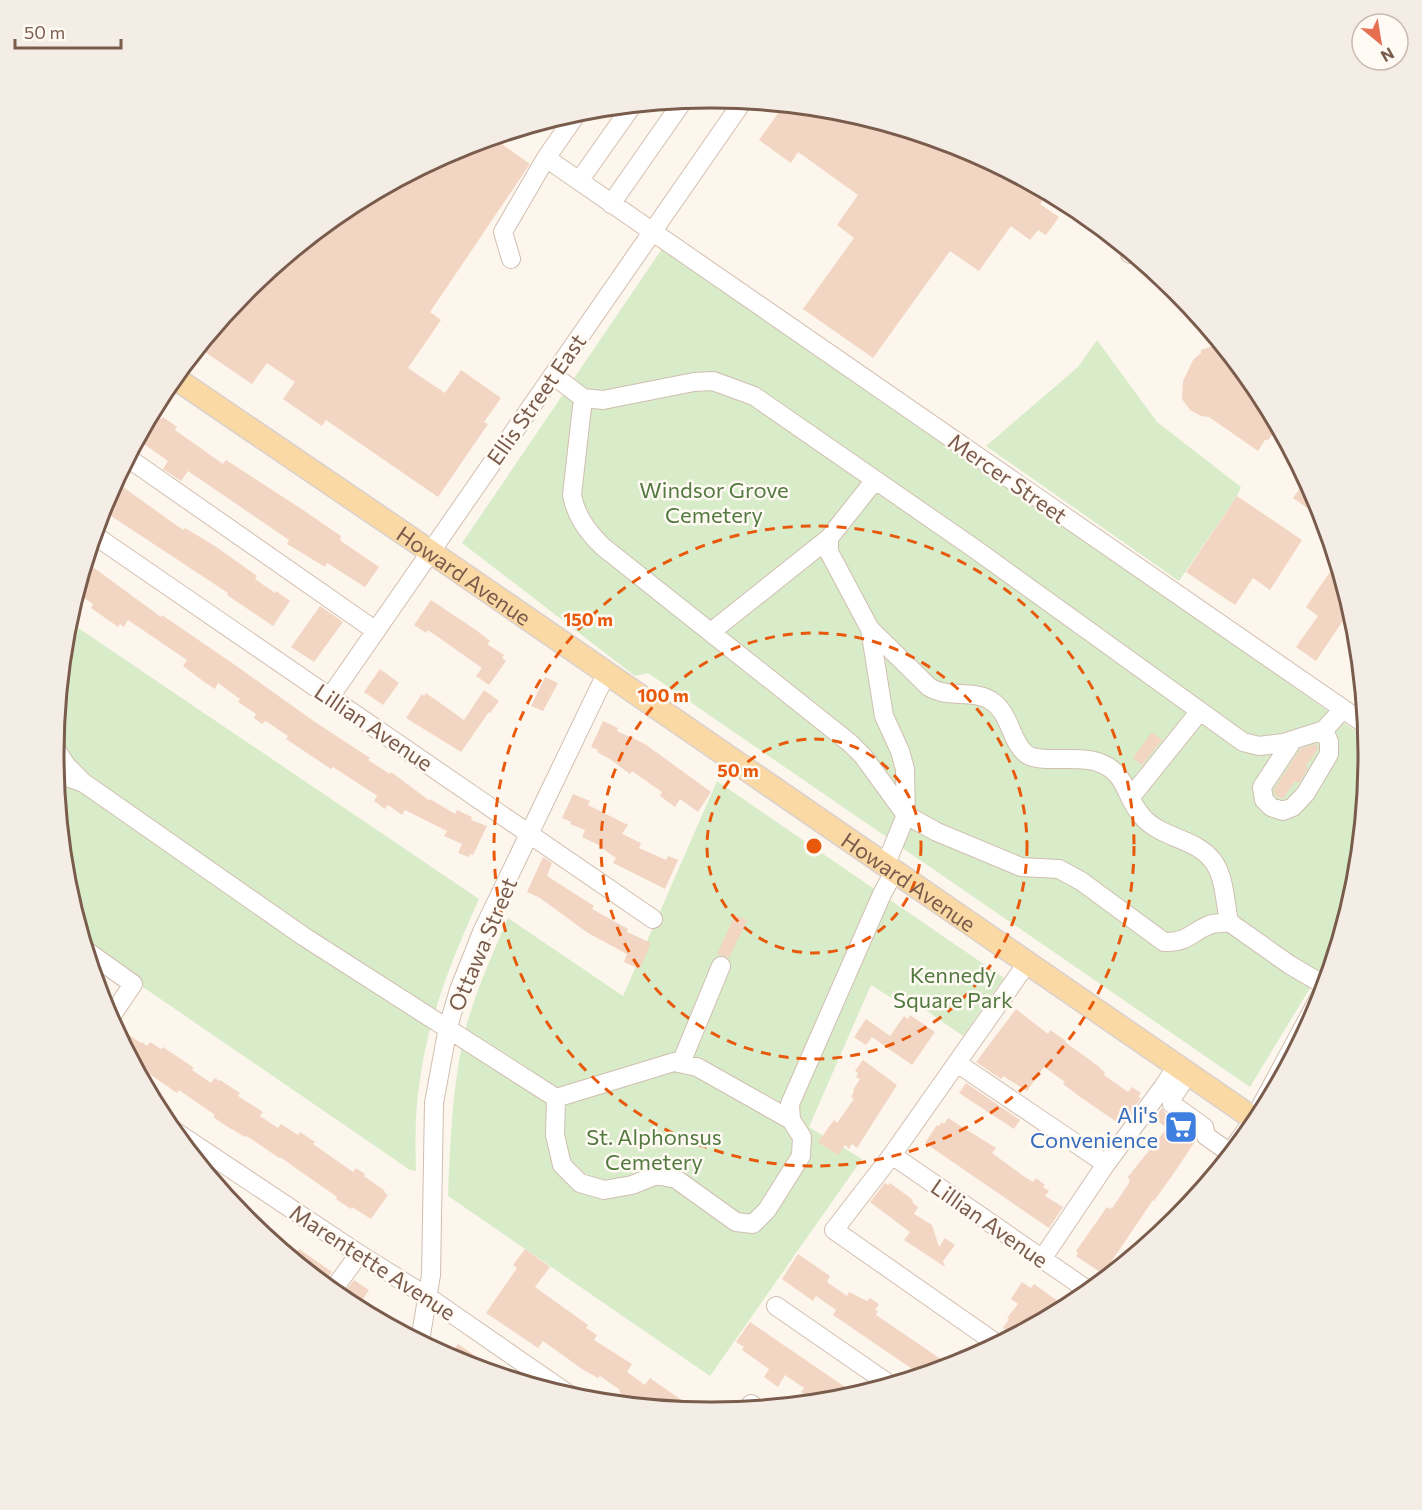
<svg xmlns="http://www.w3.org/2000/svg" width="1422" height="1510" font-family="Commissioner,sans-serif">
<rect width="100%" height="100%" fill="#fdf6ec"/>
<path fill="#d8ecc9" d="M666,243L1366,738L1368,755L1355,883L1338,942L1250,1087L648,673L635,676L462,543Z
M1097,340L1157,422L1241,487L1237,496L1179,581L986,446L1078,367Z
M68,621L479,899C453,957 429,1015 420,1079C415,1109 415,1140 416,1171L410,1170L86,948L67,883L54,755Z
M717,781L1004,978L963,1036L898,991L893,999L871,985L809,1127L862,1159L710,1376L448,1196C450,1144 452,1092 463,1040C472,998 491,958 508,918L623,996Z"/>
<path fill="#f3d5c3" d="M784,105L840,111L963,148L1022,180L1046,196L1040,204L1059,217L1046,235L1038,230L1030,240L1011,226L979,271L950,251L873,358L803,309L854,238L837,225L858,195L798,152L791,163L759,140Z
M493,138L530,164L430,312L441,320L408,368L445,393L461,370L501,398L484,422L488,424L438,497L326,420L322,426L283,399L295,382L267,363L252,384L199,348L247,290L346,209L460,148Z
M1219,344L1257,390L1278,428L1268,440H1265L1258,451L1209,417L1201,416L1190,410L1182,399L1183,381L1193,360L1201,353V350Z
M152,413L161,419L163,417L177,427L175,430L223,464L226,460L300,508L341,536L340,538L341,541L379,567L365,587L327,563L325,567L297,550L287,544L289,540L188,471L181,481L163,469L168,461L138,440Z
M1306,480L1318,504L1323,519L1293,498Z
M116,482L183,530L185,528L215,546L257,576L255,579L275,593L276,591L290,601L273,626L227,595L228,593L102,510Z
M1237,496L1302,540L1270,590L1253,578L1235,605L1186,572Z
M86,562L161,617L162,615L235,665L315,722L370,758L368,760L390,774L391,772L430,801V799L455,814L457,810L472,817L471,820L487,826L473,855L470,854L469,857L458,853L462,844L444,836L447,831L405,810L402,815L388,805L385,809L374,801L377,796L376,795L333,767L331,769L286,739L288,736L267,722L265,721L262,724L254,718L256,714L238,702L240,699L218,683L215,689L203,681L183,666L187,660L128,620L124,627L120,624L118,627L91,608L93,604L77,593L85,581L81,578Z
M1336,563L1350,610L1316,661L1296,647L1318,616L1306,607Z
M431,600L476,630L490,641L487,644L504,655L502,658L506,661L489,685L476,676L482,668L428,630L426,633L414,625Z
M320,606L343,622L314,662L291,647Z
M380,669L399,683L383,705L364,692Z
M545,677L558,683L543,711L531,706Z
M484,690L499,701L490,713L489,712L461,752L406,718L422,694L424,696L426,693L464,720Z
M603,721L618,728L617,731L645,744L711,792L698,812L680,799L675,807L660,796L662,792L632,771L630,774L610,759L597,752L598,750L591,747Z
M1152,732L1162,740L1142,765L1133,758Z
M1316,744L1318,749L1306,766L1308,768L1299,783L1295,781L1283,799L1275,795L1274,790L1300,749Z
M573,794L590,801L588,805L628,825L622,834L641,843L639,848L666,860L668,856L678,860L665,889L613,863L616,858L602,848L603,847L582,837L585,830L570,824L571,822L562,818Z
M543,857L552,863L547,876L594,906L592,909L628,929L627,932L651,943L640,969L624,962L627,954L588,933L540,898L527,892Z
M735,915L747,920L729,958L717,954Z
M1016,1009L1048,1034L1050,1030L1066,1041L1065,1042L1098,1066L1105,1073L1104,1075L1128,1092L1132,1087L1141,1093L1138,1097L1141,1098L1121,1125L1079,1096L1063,1084L1065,1082L1044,1067L1027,1091L1003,1076L1001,1079L976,1062Z
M910,1015L935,1032L912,1065L872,1037L866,1045L854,1037L866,1019L890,1036L904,1016L908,1019Z
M117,1027L141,1043L142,1042L147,1046L150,1042L161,1049L163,1047L194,1068L192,1070L211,1083L215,1078L219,1081L220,1080L240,1093L238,1096L263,1112L260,1116L278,1128L281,1124L298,1135L300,1132L315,1142L313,1144L353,1172L356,1168L365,1174L364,1176L385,1191L384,1192L388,1195L371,1219L352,1207L351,1209L336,1199L337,1197L280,1157L279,1158L247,1136L245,1137L228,1127L213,1117L215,1115L179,1090L177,1093L135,1064L115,1028Z
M863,1060L897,1085L857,1148L852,1144L849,1149L845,1145L838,1155L818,1142L834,1120L837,1123L854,1099L851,1097L854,1091L853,1090L860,1079L856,1077L858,1073L855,1071Z
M966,1083L1020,1120L1014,1129L959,1093Z
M1162,1108L1165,1113L1194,1134L1196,1140L1176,1170L1154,1201L1153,1200L1103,1274L1076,1256L1078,1253L1076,1251L1107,1207L1110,1209L1113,1207L1129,1183L1130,1179L1127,1178L1167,1128L1154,1118Z
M948,1118L996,1148L992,1153L1022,1175L1033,1182L1036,1178L1045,1185L1043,1187L1049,1191L1045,1196L1063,1207L1049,1228L925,1143L937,1125L939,1126L942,1122L944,1124Z
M885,1183L888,1185L890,1183L913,1200L912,1202L918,1207L914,1214L932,1225L939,1247L945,1238L955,1245L943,1261L945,1267L904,1240L910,1232L870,1202Z
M299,1249L332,1272L324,1283L294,1258Z
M525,1249L550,1267L535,1287L588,1325L586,1328L597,1335L594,1340L632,1364L627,1372L645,1385L650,1378L697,1411L636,1404L619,1392L620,1390L600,1376L598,1378L582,1369L543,1341L538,1348L486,1313L517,1268L513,1265Z
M798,1254L830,1276L827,1282L847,1296L849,1292L867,1301L870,1298L879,1304L875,1310L878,1311L876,1315L951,1366L921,1375L833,1315L836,1310L816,1296L813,1301L782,1279Z
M354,1280L369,1290L361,1302L359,1308L341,1297Z
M1022,1282L1031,1288L1034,1284L1066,1307L1013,1335L1003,1328L1009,1319L1007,1318L1018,1304L1011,1299Z
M750,1322L848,1389L855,1395L839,1399L814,1402L801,1392L804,1388L785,1375L778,1387L764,1377L769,1369L742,1350L744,1347L736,1342Z
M458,1344L496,1370L495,1373L459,1362L449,1356Z"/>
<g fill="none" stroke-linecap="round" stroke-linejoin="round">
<g stroke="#d1beb0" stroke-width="20">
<path id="minor" d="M578,112L546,158L1365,724
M579,181L632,106
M611,204L683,101
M1130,254V253
M511,259L503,232L546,158
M553,375L583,398L572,495C576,516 587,531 602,546L850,743L863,756L906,815L885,866
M583,398L603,400L694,382L713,381L754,396L975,549L1243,742L1259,746L1283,743L1324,730L1343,709
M128,458L376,631
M94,535L653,919
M829,538V552L870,629L929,687C948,699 971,689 990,700C1011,713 1010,740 1025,753C1038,765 1080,754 1100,763C1127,773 1125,797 1141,815C1160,839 1195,837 1213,861C1225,877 1225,903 1229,922L1290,965L1324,985
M870,629L884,716L900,751L905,769L906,815L937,832L1021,867L1059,869L1081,881L1164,942C1187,943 1190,933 1209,925C1215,923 1223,923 1229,922
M711,632L829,538L875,480
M330,697L743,101
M1293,740L1262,787L1264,800L1271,807L1283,811L1293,807L1306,793L1329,754V742L1324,730
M55,748L66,765L84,783L56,773
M84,783L303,936L556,1098L555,1135L562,1165L580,1183L604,1190L632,1185L657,1175L676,1179L736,1222L753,1224L767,1210L801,1156L802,1137L791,1120L697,1067L674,1062L556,1098
M1130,798L1200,711
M88,952L133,984L110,1018
M681,1063L721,966
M957,1063L1106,1164
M1188,1074L1174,1095L1172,1104L1204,1127L1206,1136L1230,1153
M791,1120L790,1104L882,894L894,872
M173,1130L359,1254L428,1297L571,1396
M1230,1153L1254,1119L1323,991
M892,1155L1089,1291
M1042,1259L1106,1164L1163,1087L1177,1066
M333,1290L359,1254
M776,1306L889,1384
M420,1341L431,1275L434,1103L448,1027L459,990L482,932L606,674
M997,1344L834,1230L892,1155L1027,963
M751,1404L756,1408"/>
</g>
<g stroke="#dad1cd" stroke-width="25">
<g id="major">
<path id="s1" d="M175,378L431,552L1257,1121"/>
</g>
</g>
<use href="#minor" stroke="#fff" stroke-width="18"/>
<use href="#major" stroke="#fbd9a5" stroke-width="22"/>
</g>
<g fill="none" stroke="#e8590c" stroke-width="3" stroke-dasharray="10 8">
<circle cx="814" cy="846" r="107"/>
<circle cx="814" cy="846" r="213"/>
<circle cx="814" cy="846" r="320"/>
</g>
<defs>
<g id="supermarket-square" transform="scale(1.725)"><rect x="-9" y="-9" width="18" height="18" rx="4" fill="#3f7fe0" stroke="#fffaf3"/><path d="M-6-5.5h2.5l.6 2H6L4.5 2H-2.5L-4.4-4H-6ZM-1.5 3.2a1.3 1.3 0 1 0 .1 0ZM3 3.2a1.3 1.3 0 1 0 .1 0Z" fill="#fff"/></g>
</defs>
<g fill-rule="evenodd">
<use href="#supermarket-square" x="1181" y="1127"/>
</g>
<g text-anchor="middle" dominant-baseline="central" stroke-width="5" stroke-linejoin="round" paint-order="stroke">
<g font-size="22" fill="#7a5c4d" stroke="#fffaf3">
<text transform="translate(536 399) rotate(-55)">Ellis Street East</text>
<text transform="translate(1008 478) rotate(35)">Mercer Street</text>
<text stroke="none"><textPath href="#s1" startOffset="350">Howard Avenue</textPath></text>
<text transform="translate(374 727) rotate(34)">Lillian Avenue</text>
<text stroke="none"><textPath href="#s1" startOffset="890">Howard Avenue</textPath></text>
<text transform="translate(482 944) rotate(-67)">Ottawa Street</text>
<text transform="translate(990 1223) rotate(35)">Lillian Avenue</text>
<text transform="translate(373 1262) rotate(33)">Marentette Avenue</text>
</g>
<g font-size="22" fill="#537a41" stroke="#fffaf3">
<text x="714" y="489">Windsor Grove<tspan x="714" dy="25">Cemetery</tspan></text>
<text x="953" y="974">Kennedy<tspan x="953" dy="25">Square Park</tspan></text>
<text x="654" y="1136">St. Alphonsus<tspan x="654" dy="25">Cemetery</tspan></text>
</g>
<g font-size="22" fill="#366cbe" stroke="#fffaf3" text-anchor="end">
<text x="1158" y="1114">Ali's<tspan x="1158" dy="25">Convenience</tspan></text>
</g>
</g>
<path d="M0 0H1422V1510H0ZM710 108H712A646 646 0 0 1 1358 754V756A646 646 0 0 1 712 1402H710A646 646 0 0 1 64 756V754A646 646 0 0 1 710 108Z" fill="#f4ede6" fill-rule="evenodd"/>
<path fill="none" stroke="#7a5c4d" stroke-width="3" d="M710 108H712A646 646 0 0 1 1358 754V756A646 646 0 0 1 712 1402H710A646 646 0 0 1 64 756V754A646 646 0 0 1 710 108Z"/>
<circle cx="814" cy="846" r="9" fill="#e8590c" stroke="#fffaf3" stroke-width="3"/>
<g font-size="18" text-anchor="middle" font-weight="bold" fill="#e8590c" stroke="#fffaf3" stroke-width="5" stroke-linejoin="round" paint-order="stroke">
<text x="588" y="626">150 m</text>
<text x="663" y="702">100 m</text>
<text x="738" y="777">50 m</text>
</g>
<g transform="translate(1380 42) rotate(150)"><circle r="28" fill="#fffaf3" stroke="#cabbb1" stroke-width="1.5"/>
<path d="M0-4.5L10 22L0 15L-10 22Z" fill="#e76f51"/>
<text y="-9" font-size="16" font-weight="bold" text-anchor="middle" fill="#7a5c4d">N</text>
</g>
<path d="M15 39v9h106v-9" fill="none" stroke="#7a5c4d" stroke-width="3"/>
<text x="24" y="39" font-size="18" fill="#7a5c4d" stroke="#fffaf3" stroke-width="4.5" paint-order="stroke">50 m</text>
</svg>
